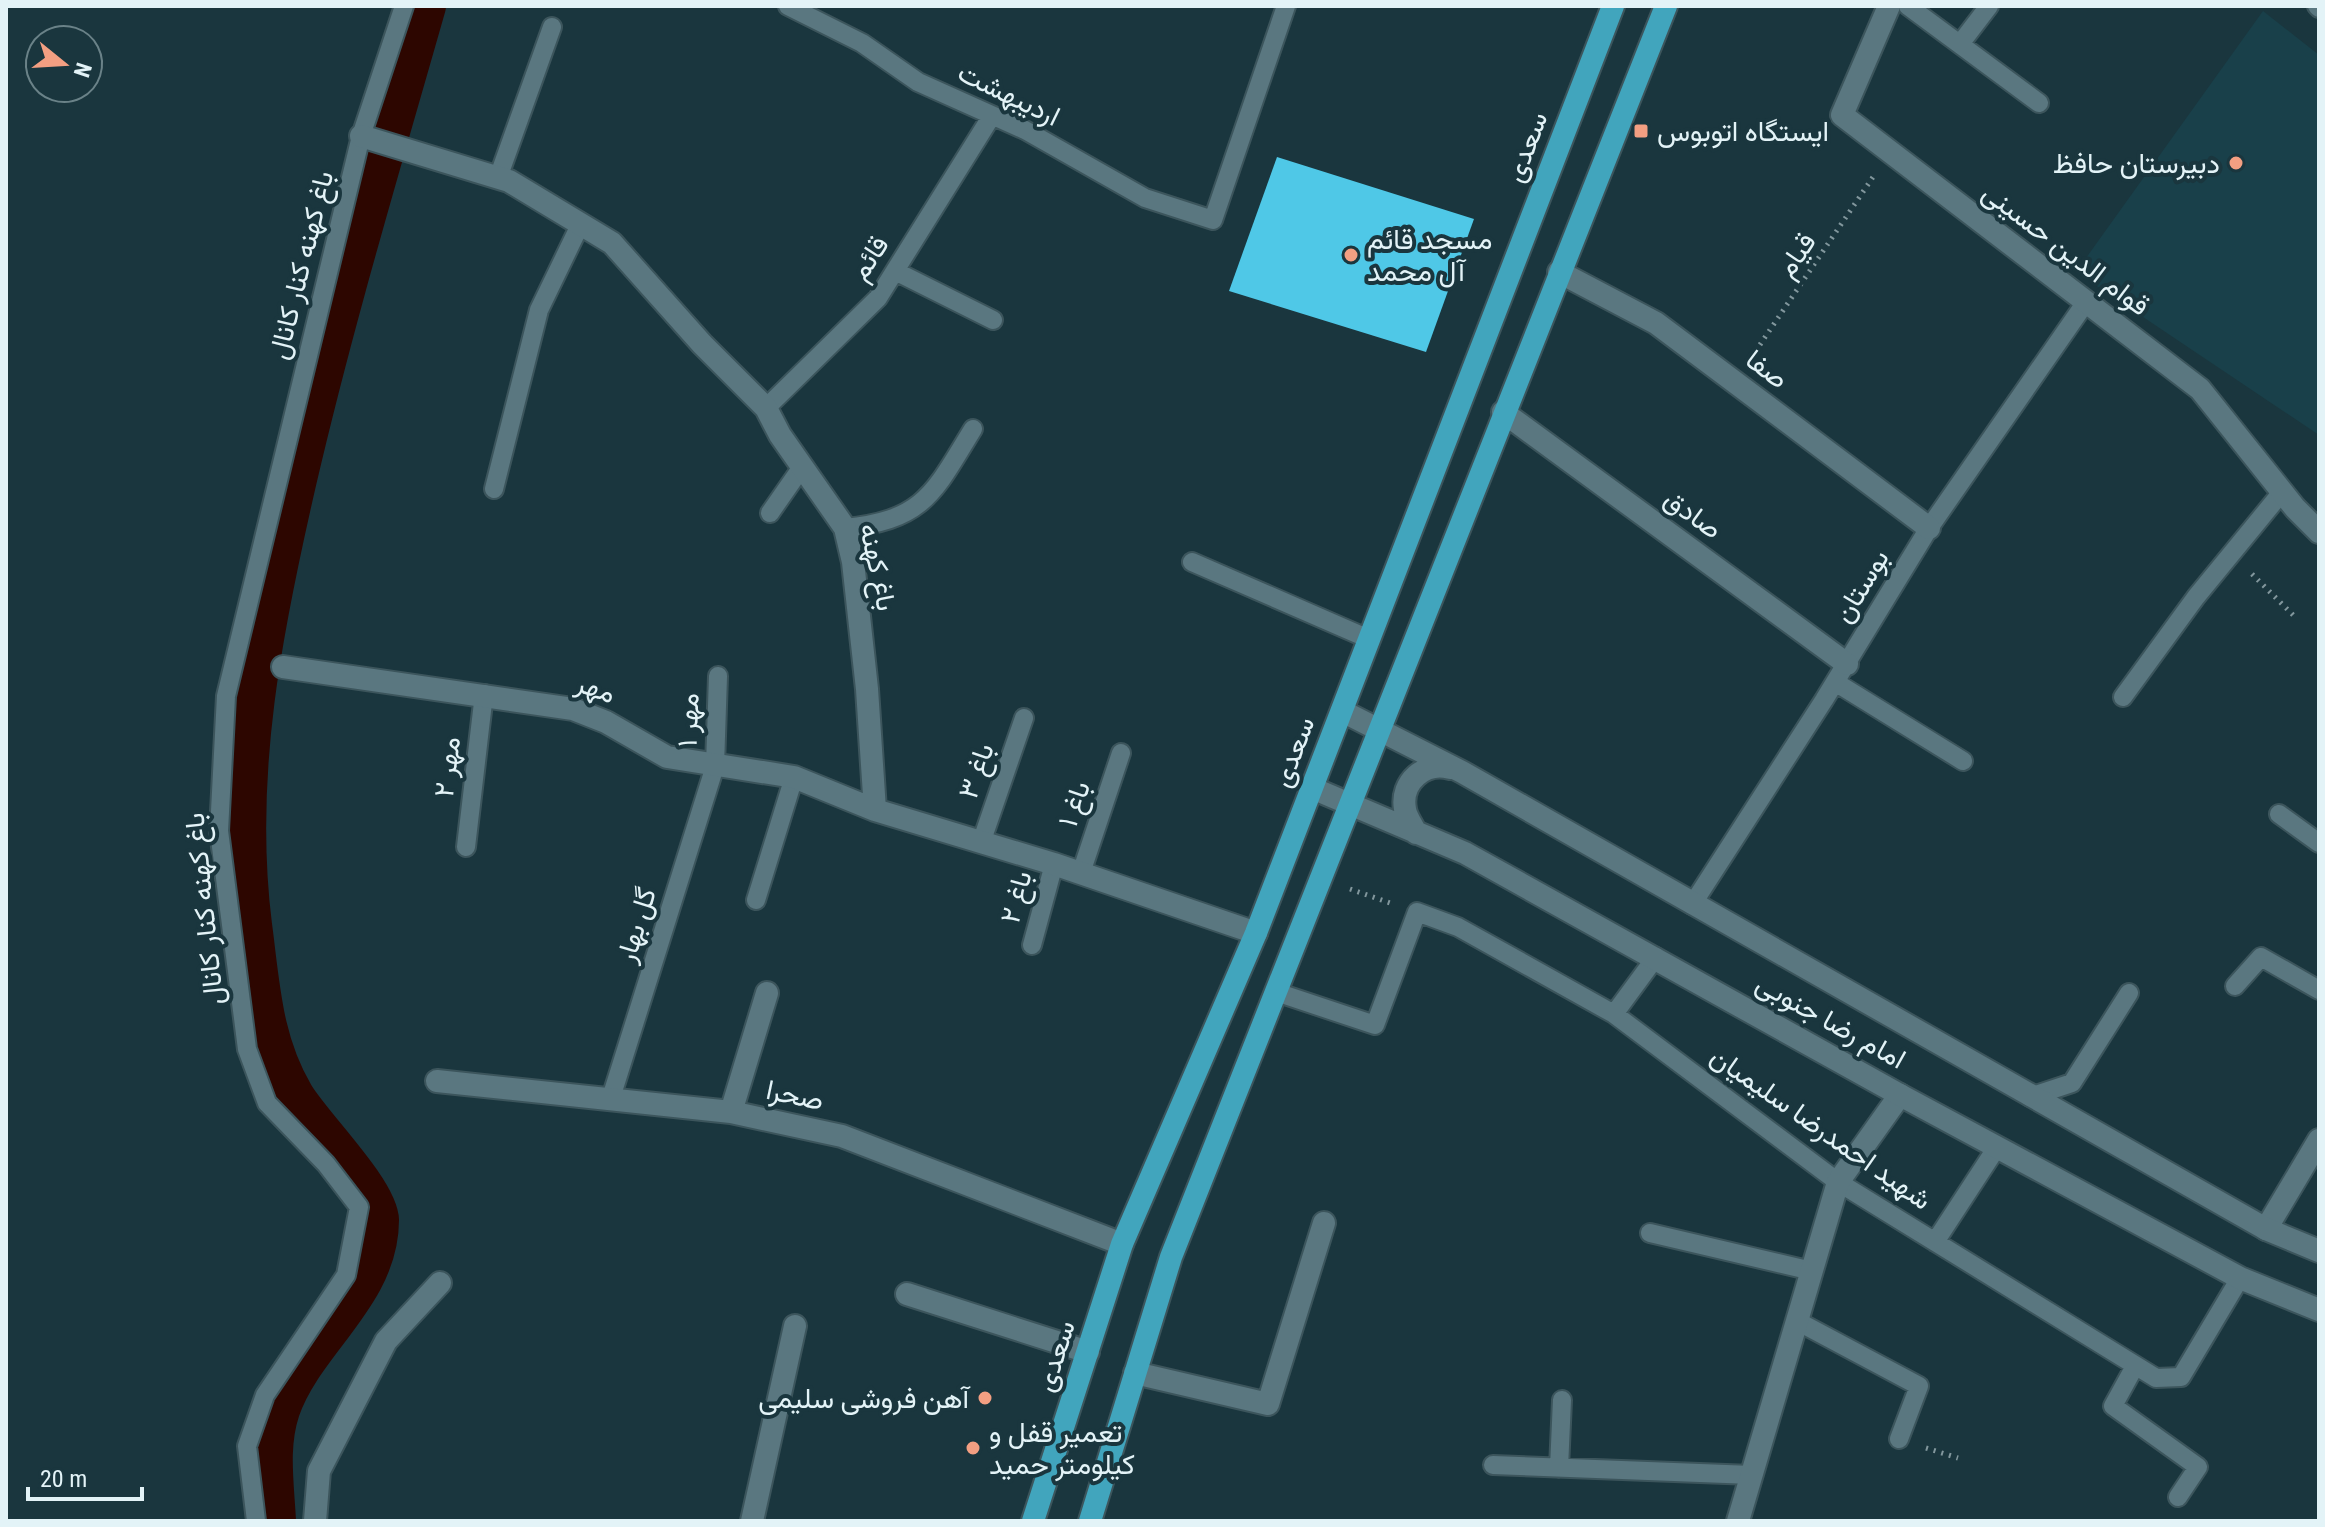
<svg xmlns="http://www.w3.org/2000/svg" width="2325" height="1527" font-family="'Roboto Condensed',Vazirmatn,sans-serif">
<rect width="100%" height="100%" fill="#1a363e"/>
<path fill="#19404a" d="M2263,11L2319,55V435L2076,272Z"/>
<g fill="none" stroke-linecap="round" stroke-linejoin="round">
<path stroke="#2d0600" stroke-width="40" d="M276,1521C274,1483 268,1446 280,1410C303,1342 379,1296 379,1220C378,1190 311,1124 294,1095C262,1041 260,985 252,925C233,773 263,626 297,479C334,320 381,164 426,6"/>
</g>
<path fill="#4fc8e7" d="M1277,157L1474,219L1426,352L1229,291Z"/>
<g fill="none" stroke-linecap="round" stroke-linejoin="round">
<g stroke="#3c555c" stroke-width="22">
<path id="service" d="M788,6L862,43L918,82L1025,130L1145,198L1213,220L1286,6
M1908,6L2039,103
M2317,6L2319,8
M1960,44L1989,6
M498,178L552,27
M895,271L993,320
M766,408L878,298L991,117
M494,489L539,310L581,223
M770,513L802,467
M845,528C925,520 934,492 973,429
M1192,562L1369,639
M1835,682L1963,761
M2123,697L2196,597L2282,492
M2279,814L2319,843
M981,843L1024,718
M466,847L484,694
M1081,873L1121,753
M756,900L794,777
M1692,905L1824,700L1929,528L2086,302
M1032,945L1054,864
M2235,986L2261,957L2319,990
M1276,992L1375,1025L1417,912L1458,927L1614,1014L1838,1182L2156,1378L2181,1377L2240,1278
M1614,1014L1656,957
M2030,1097L2072,1083L2129,993
M610,1101L715,766L718,676
M1650,1233L1812,1271
M1935,1242L1997,1147
M1797,1321L1919,1386L1899,1439
M2135,1366L2113,1406L2198,1467L2178,1497
M1493,1465L1752,1475
M1559,1468L1562,1400
M256,1521L247,1446L265,1395L346,1275L359,1207L326,1164L267,1103L247,1049L219,831L226,696L361,136L404,6"/>
</g>
<g stroke="#3c555c" stroke-width="26">
<path id="minor" d="M1889,6L1842,115L2200,389L2295,508L2319,532
M361,136L509,181L612,243L702,344L766,408L780,435L845,528L853,562L867,689L875,810
M1559,272L1656,323L1929,528
M1503,412L1847,664
M283,667L573,709L606,722L667,757L794,777L875,810L1054,864L1256,933
M437,1081L731,1112L842,1136L1122,1244
M731,1112L767,993
M2266,1229L2319,1140
M907,1294L1088,1352
M1135,1373L1268,1404L1324,1223
M315,1521L319,1471L386,1341L440,1283
M752,1521L795,1326
M1738,1521L1838,1182L1900,1095"/>
</g>
<g stroke="#3c555c" stroke-width="26">
<path id="tertiary" d="M1342,711L1462,772L2266,1229L2319,1251
M1312,788L1465,853L1900,1095L2240,1278L2319,1310
M1416,833C1413,826 1406,817 1405,809C1400,782 1425,761 1450,768"/>
</g>
<g stroke="#3c555c" stroke-width="26">
<path id="primary" d="M1033,1521L1122,1244L1256,933L1613,6
M1090,1521L1171,1257L1666,6"/>
</g>
<path stroke="#82979d" stroke-width="5" stroke-dasharray="2 6" stroke-linecap="butt" d="M1751,358L1873,177
M2252,574L2297,619
M1350,889L1393,904
M1926,1448L1958,1458"/>
<use href="#service" stroke="#5a7780" stroke-width="18"/>
<use href="#minor" stroke="#5a7780" stroke-width="22"/>
<use href="#tertiary" stroke="#5a7780" stroke-width="22"/>
<use href="#primary" stroke="#41a5bd" stroke-width="22"/>
</g>
<g fill="#f39f82" stroke="#1a363e" stroke-width="3">
<rect x="1633" y="123" width="16" height="16" rx="4"/>
<circle cx="2236" cy="163" r="8"/>
<circle cx="1351" cy="255" r="8"/>
<circle cx="985" cy="1398" r="8"/>
<circle cx="973" cy="1448" r="8"/>
</g>
<g text-anchor="middle" dominant-baseline="central" stroke-width="8" stroke-linejoin="round" paint-order="stroke">
<g font-size="28" fill="#e3f3f7" stroke="#1a363e">
<text transform="translate(1009 94) rotate(26)">اردیبهشت</text>
<text transform="translate(1526 147) rotate(-69)">سعدی</text>
<text transform="translate(2066 249) rotate(37)">قوام الدین حسینی</text>
<text transform="translate(1796 255) rotate(-56)">قیام</text>
<text transform="translate(869 258) rotate(-57)">قائم</text>
<text transform="translate(301 265) rotate(-76)">باغ کهنه کنار کانال</text>
<text transform="translate(1767 369) rotate(37)">صفا</text>
<text transform="translate(1693 514) rotate(36)">صادق</text>
<text transform="translate(878 567) rotate(78)">باغ کهنه</text>
<text transform="translate(1861 586) rotate(-59)">بوستان</text>
<text transform="translate(596 688) rotate(20)">مهر</text>
<text transform="translate(688 720) rotate(-88)">مهر ۱</text>
<text transform="translate(1293 752) rotate(-69)">سعدی</text>
<text transform="translate(447 767) rotate(-83)">مهر ۲</text>
<text transform="translate(976 771) rotate(-71)">باغ ۳</text>
<text transform="translate(1074 804) rotate(-71)">باغ ۱</text>
<text transform="translate(1016 897) rotate(-75)">باغ ۲</text>
<text transform="translate(204 909) rotate(-96)">باغ کهنه کنار کانال</text>
<text transform="translate(636 925) rotate(-73)">گل بهار</text>
<text transform="translate(1831 1021) rotate(29)">امام رضا جنوبی</text>
<text transform="translate(795 1095) rotate(12)">صحرا</text>
<text transform="translate(1821 1128) rotate(35)">شهید احمدرضا سلیمیان</text>
<text transform="translate(1055 1356) rotate(-72)">سعدی</text>
</g>
<g font-size="28" fill="#e3f3f7" stroke="#1a363e" text-anchor="start">
<text x="1657" y="131">ایستگاه اتوبوس</text>
<text x="2220" y="163" text-anchor="end">دبیرستان حافظ</text>
<text x="1367" y="239">مسجد قائم<tspan x="1367" dy="32">آل محمد</tspan></text>
<text x="969" y="1398" text-anchor="end">آهن فروشی سلیمی</text>
<text x="989" y="1432">تعمیر قفل و<tspan x="989" dy="32">کیلومتر حمید</tspan></text>
</g>
</g>
<rect width="2325" height="1527" fill="none" stroke="#e3f3f7" stroke-width="16"/>
<g transform="translate(64 64) rotate(108)"><circle r="38" fill="#1a363e" stroke="#6a8288" stroke-width="2"/>
<path d="M0-6L14 30L0 20L-14 30Z" fill="#f39f82"/>
<text y="-12" font-size="22" font-weight="bold" text-anchor="middle" fill="#e3f3f7">N</text>
</g>
<path d="M28 1487v12h114v-12" fill="none" stroke="#e3f3f7" stroke-width="4"/>
<text x="40" y="1487" font-size="24" fill="#e3f3f7" stroke="#1a363e" stroke-width="6" paint-order="stroke">20 m</text>
</svg>
